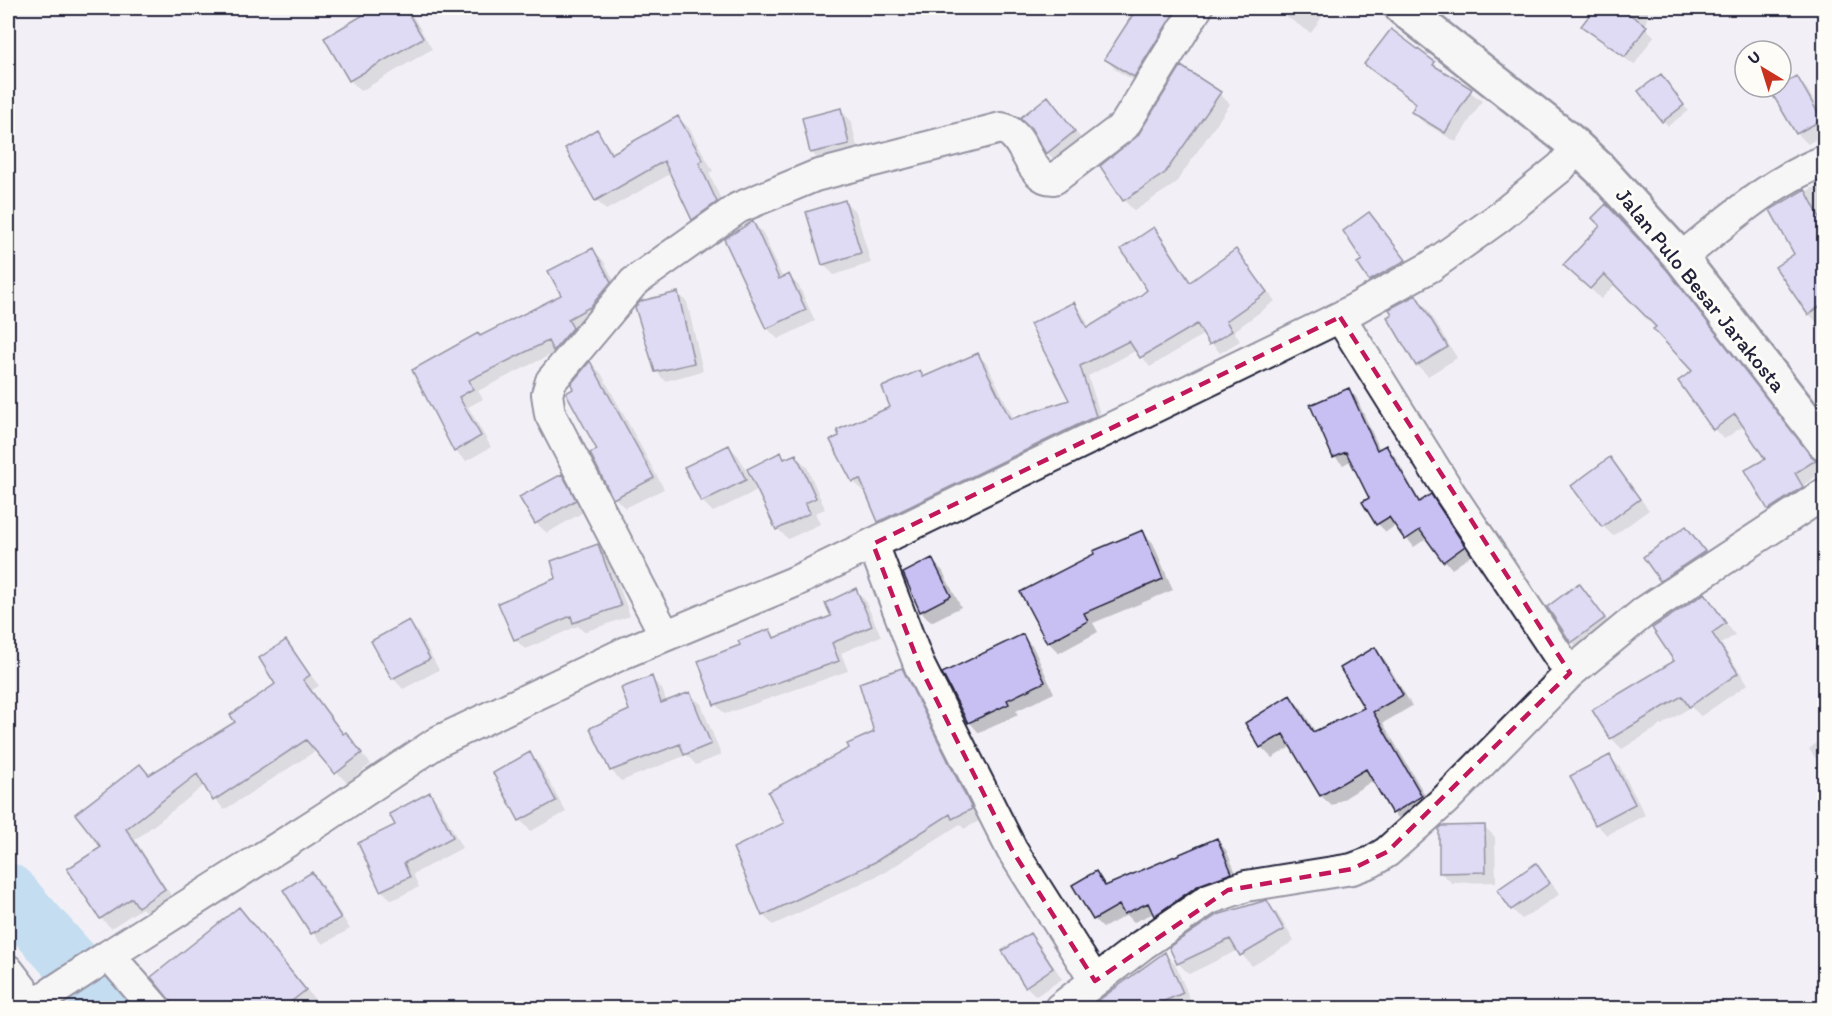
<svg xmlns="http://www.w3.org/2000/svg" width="1832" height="1016" font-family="Itim,sans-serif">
<rect width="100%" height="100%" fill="#f2f0f6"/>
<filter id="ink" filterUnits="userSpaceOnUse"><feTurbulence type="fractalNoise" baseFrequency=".0167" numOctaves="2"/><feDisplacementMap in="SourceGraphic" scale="12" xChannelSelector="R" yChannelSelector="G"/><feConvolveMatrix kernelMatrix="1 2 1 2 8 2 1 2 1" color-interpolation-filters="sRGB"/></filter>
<g filter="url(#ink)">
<path fill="#0003" d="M378,8H408L432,49L361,91L350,80L326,38Z
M1139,8H1192L1145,87L1116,70L1106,59Z
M1273,8H1328L1311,33Z
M1597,8H1649L1645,27L1654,36L1634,65L1583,26Z
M1366,63L1434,64L1482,101L1456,142L1423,122L1412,111L1417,104Z
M1182,69L1220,94L1230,104L1175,184L1134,211L1124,200L1140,136Z
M1796,78L1807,89L1824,119V134L1808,144L1797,133Z
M1666,81L1688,111L1668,126L1640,91Z
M1048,98L1084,142L1058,163L1047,153Z
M841,110L851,121L859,155L822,163L811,152Z
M678,118L689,128L713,171L709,173L727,213L703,229L693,219L672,173L606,210L596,200L597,131L614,153Z
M1824,182V324L1821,327L1809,314L1796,254L1772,210Z
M845,202L856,212L871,263L834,275L823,264Z
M1369,214L1413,269L1378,288L1370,280L1364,260Z
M1617,216L1677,283L1824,470L1805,484L1812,498L1779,520L1769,509L1767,460L1745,425L1724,439L1714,429L1694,372L1658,327L1616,283L1601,299L1576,275Z
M753,222L763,233L783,279L788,276L799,286L815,321L778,339L767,328Z
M1154,229L1163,238L1192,283L1236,251L1275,301L1234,331L1240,341L1220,353L1204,334L1150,367L1137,350L1088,376L1104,426L889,530L880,521L866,489L863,491L853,481L892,408L920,372L926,378L978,355L987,364L1014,419L1072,401L1073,303L1082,313L1090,328L1149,290Z
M592,249L603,260L621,293L556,352L478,391L483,399L468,407L491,447L466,461L455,451L414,371L563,296Z
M678,293L687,302L703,371L665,381L656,371Z
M1415,297L1426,307L1457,358L1428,376L1417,365L1389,318Z
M590,363L601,373L664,489L625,508L615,498L575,390Z
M1348,389L1356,397L1380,450L1386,447L1394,455L1421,503L1430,496L1438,504L1472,555L1452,569L1427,538L1414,547L1396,525L1386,532L1378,524L1371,498L1352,460L1343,465L1335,457Z
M729,446L739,457L756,491L713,512L702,501Z
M781,454L787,460L796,456L807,467L825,509L815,513L820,524L788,539L778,529Z
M1610,459L1649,510L1613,536L1603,526Z
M561,475L572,486L585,511L547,533L536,523Z
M1686,528L1714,563L1672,590L1662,580Z
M1143,532L1153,543L1173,590L1093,623L1098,632L1059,653L1048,642Z
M598,546L608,556L630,616L584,632L578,626L525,649L515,639L558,578Z
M931,560L942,570L961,607L931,622L921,612Z
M1579,585L1614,629L1582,652L1572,642Z
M855,590L865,600L881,636L841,653L848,671L725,714L715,704L742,646L770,631L777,638L833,617Z
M1705,595L1735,635L1721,644L1748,684L1701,716L1691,707L1622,749L1611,738L1594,710L1676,661Z
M409,622L419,633L439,670L403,689L393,678Z
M1022,636L1033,647L1054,693L1016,711L1018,715L979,733L969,722Z
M286,642L319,686L312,690L345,735L371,764L347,783L317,750L224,810L205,785L135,840L174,900L150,916L142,908L111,928L101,918L103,847L140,766L150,776L237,722L278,684Z
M1375,649L1385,660L1412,706L1383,723L1432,807L1404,823L1393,813L1374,780L1332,806L1321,796L1292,746L1272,758L1261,747L1247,723L1290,697L1301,708L1316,733L1366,709Z
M902,670L912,680L981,820L964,829L960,824L885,872L773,925L763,915L786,824L876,733Z
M651,678L662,689L667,703L690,694L701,704L721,755L696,765L687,755L621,781L611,770L631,711Z
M1824,737V770L1809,749Z
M530,754L540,765L566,812L531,831L520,820L495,773Z
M1609,757L1620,767L1645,815L1607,835L1596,824Z
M430,794L440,805L462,848L413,874L419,887L392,900L381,890L397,826Z
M1484,826L1495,837L1496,882L1452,883L1441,873Z
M1217,840L1226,850L1240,882L1164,924L1154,913L1134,922L1127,915L1103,928L1094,919L1096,873L1108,887Z
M1536,864L1560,894L1522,919L1512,909Z
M312,874L322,884L350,929L323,944L313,933L285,890Z
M1266,902L1277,913L1294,941L1252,966L1238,950L1189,974L1178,963L1218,916Z
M239,909L254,925L320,1006L178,1008L153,978Z
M1824,909V933L1814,916Z
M1030,935L1040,945L1062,979L1036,996L1026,986Z
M1165,954L1175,964L1192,1004L1182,1008H1102L1099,1002Z"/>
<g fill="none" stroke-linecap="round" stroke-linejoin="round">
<path stroke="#8ec6ec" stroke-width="57" d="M8,892L111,1008"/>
</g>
<path fill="#c8c0f2" stroke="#22223b" stroke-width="1.5" d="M375,8H405L423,38L349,81L324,38Z
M1137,8H1177L1134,77L1104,59Z
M1595,8H1620L1647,26L1625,57L1581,26Z
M1391,29L1435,62L1433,65L1472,89L1445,133L1411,112L1416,103L1364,64Z
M1181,66L1221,92L1165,173L1123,201L1100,166L1138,135Z
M1661,74L1684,105L1662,122L1638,91Z
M1797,76L1822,120L1796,134L1771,92Z
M1048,96L1075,131L1046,154L1031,128L1020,118Z
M841,108L849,144L810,153L802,118Z
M678,116L703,160L699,163L717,202L692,220L664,161L595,201L565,148L597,129L611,154Z
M1805,189L1824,226V303L1808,315L1775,267L1794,254L1770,210Z
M845,200L861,253L822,265L806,212Z
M1606,204L1667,270L1816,460L1795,473L1803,487L1768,510L1745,470L1765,459L1735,414L1713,430L1678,381L1692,371L1653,329L1656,327L1604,274L1590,289L1563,265L1600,226L1592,218Z
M1369,212L1406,260L1369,281L1357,263L1362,260L1343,231Z
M753,221L779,279L789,274L806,310L766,329L724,239Z
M1154,227L1190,282L1236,249L1267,292L1226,321L1232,331L1209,345L1197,324L1140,358L1129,341L1080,366L1096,416L878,522L860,479L852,482L830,440L839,436L837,430L890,407L882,387L920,370L923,377L978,353L1010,419L1069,400L1030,324L1074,302L1087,328L1141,295L1147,290L1121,249Z
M593,248L611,282L590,307L568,319L573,328L553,351L548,341L469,380L473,389L459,397L481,436L454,452L412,370L478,333L480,336L561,295L548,271Z
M678,292L694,363L655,372L635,307L641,301Z
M1416,295L1448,347L1416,366L1387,317L1392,314L1389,309Z
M590,361L654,478L613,499L590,453L597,450L566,393L573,389L571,384Z
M1349,388L1377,450L1386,445L1419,502L1431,494L1465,546L1443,562L1420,530L1405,540L1389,517L1376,525L1362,502L1369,498L1346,452L1333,458L1310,405Z
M729,445L746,480L701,502L684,467Z
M781,452L784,459L796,454L816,498L805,503L810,513L776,530L747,469Z
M1610,457L1640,499L1602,527L1571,486Z
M562,474L576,500L535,524L519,497Z
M1686,526L1705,551L1660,581L1643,557Z
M1143,530L1163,579L1084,613L1088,621L1047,643L1020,592L1094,554L1093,551Z
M598,544L621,606L573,623L571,616L514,640L498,603L556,578L551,561Z
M932,558L951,596L920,612L903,573Z
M1579,583L1605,618L1571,643L1547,607Z
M856,588L872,626L832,643L839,661L714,705L698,661L740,645L738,641L770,629L774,638L831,616L825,603Z
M1705,593L1726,623L1712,633L1738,673L1689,707L1682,696L1610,739L1592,710L1674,661L1652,628Z
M409,620L430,659L392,679L371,641Z
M1023,634L1045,682L1007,700L1009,704L968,723L942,673Z
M286,640L310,675L303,680L343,734L346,732L362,753L335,774L306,740L213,801L197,774L126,829L165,889L138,907L132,898L100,919L67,869L101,847L75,814L140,764L149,775L235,722L230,715L275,684L259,658Z
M1375,647L1403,695L1373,712L1422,796L1392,814L1366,769L1320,796L1283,734L1260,748L1245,723L1290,695L1313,732L1364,708L1340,668Z
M902,668L972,809L952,819L950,814L875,862L762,916L733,848L784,823L768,792L849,748L847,744L874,732L859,683Z
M652,676L661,703L690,692L711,744L684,755L680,744L610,771L590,728L629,710L621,688Z
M530,752L556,801L519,821L493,773Z
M1610,755L1635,804L1595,825L1570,776Z
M430,792L453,837L404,863L410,877L380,891L358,843L395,825L389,814Z
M1485,825L1486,872L1439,873V829L1442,826Z
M1217,838L1232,873L1199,885L1154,916L1148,903L1124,914L1119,905L1093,920L1072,885L1096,871L1105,886Z
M1536,863L1550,883L1511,910L1497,890Z
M312,872L341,918L311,934L283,890Z
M1267,900L1284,930L1240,956L1230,939L1177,964L1169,947L1217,915Z
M239,907L306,990L283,1008H176L151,977Z
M1030,933L1053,968L1025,987L1002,951Z
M1165,952L1183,993L1148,1008H1088Z"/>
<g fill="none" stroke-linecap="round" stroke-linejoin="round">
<g stroke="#22223b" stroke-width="34">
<path id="street" d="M1681,258C1727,221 1769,182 1824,161
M1340,317L1450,493L1570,673L1644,612L1824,494
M873,544L920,667L1012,850L1095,981
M665,635L550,414L547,394L551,381L634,282L738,208L815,176L1001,128C1027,133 1027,180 1054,179L1124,126L1197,8
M8,970L37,1008
M34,1004L109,955
M155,1008L109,955L326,817L439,741L624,653L794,582L1340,317L1430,267L1497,219L1561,167L1573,152L1569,140
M1060,1008L1142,945L1209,899L1246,886L1352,869L1371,862L1387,852L1445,800L1570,673"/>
</g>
<g stroke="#22223b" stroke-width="38">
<path id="secondary" d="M1402,8L1569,140L1600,169L1681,258L1824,443"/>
</g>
<use href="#street" stroke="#fdfcf7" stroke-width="30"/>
<use href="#secondary" stroke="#fdfcf7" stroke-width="33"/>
</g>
</g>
<path d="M0 0H1832V1016H0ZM1340,317L1570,673L1387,852L1352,869L1228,890L1095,981L1012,850L920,667L873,544Z" fill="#f2f0f6" fill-opacity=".55" fill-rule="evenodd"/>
<path fill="none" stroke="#c2185b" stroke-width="4.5" stroke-dasharray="12 8" stroke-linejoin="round" d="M1340,317L1570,673L1387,852L1352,869L1228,890L1095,981L1012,850L920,667L873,544Z"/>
<g text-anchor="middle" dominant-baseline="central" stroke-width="6" stroke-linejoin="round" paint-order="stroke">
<g font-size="22" fill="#22223b" stroke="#fdfcf7">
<text transform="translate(1701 290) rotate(51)">Jalan Pulo Besar Jarakosta</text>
</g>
</g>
<rect width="1832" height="1016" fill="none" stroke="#fdfcf7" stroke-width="30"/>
<rect x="15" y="15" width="1802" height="986" fill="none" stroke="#22223b" stroke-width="2" filter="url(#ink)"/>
<g transform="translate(1763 69) rotate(322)"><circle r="28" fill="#fdfcf7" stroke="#a5a5ac" stroke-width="1.5"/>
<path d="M0-4.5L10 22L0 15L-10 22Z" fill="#c8321e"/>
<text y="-9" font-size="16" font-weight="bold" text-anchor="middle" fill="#22223b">U</text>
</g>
</svg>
